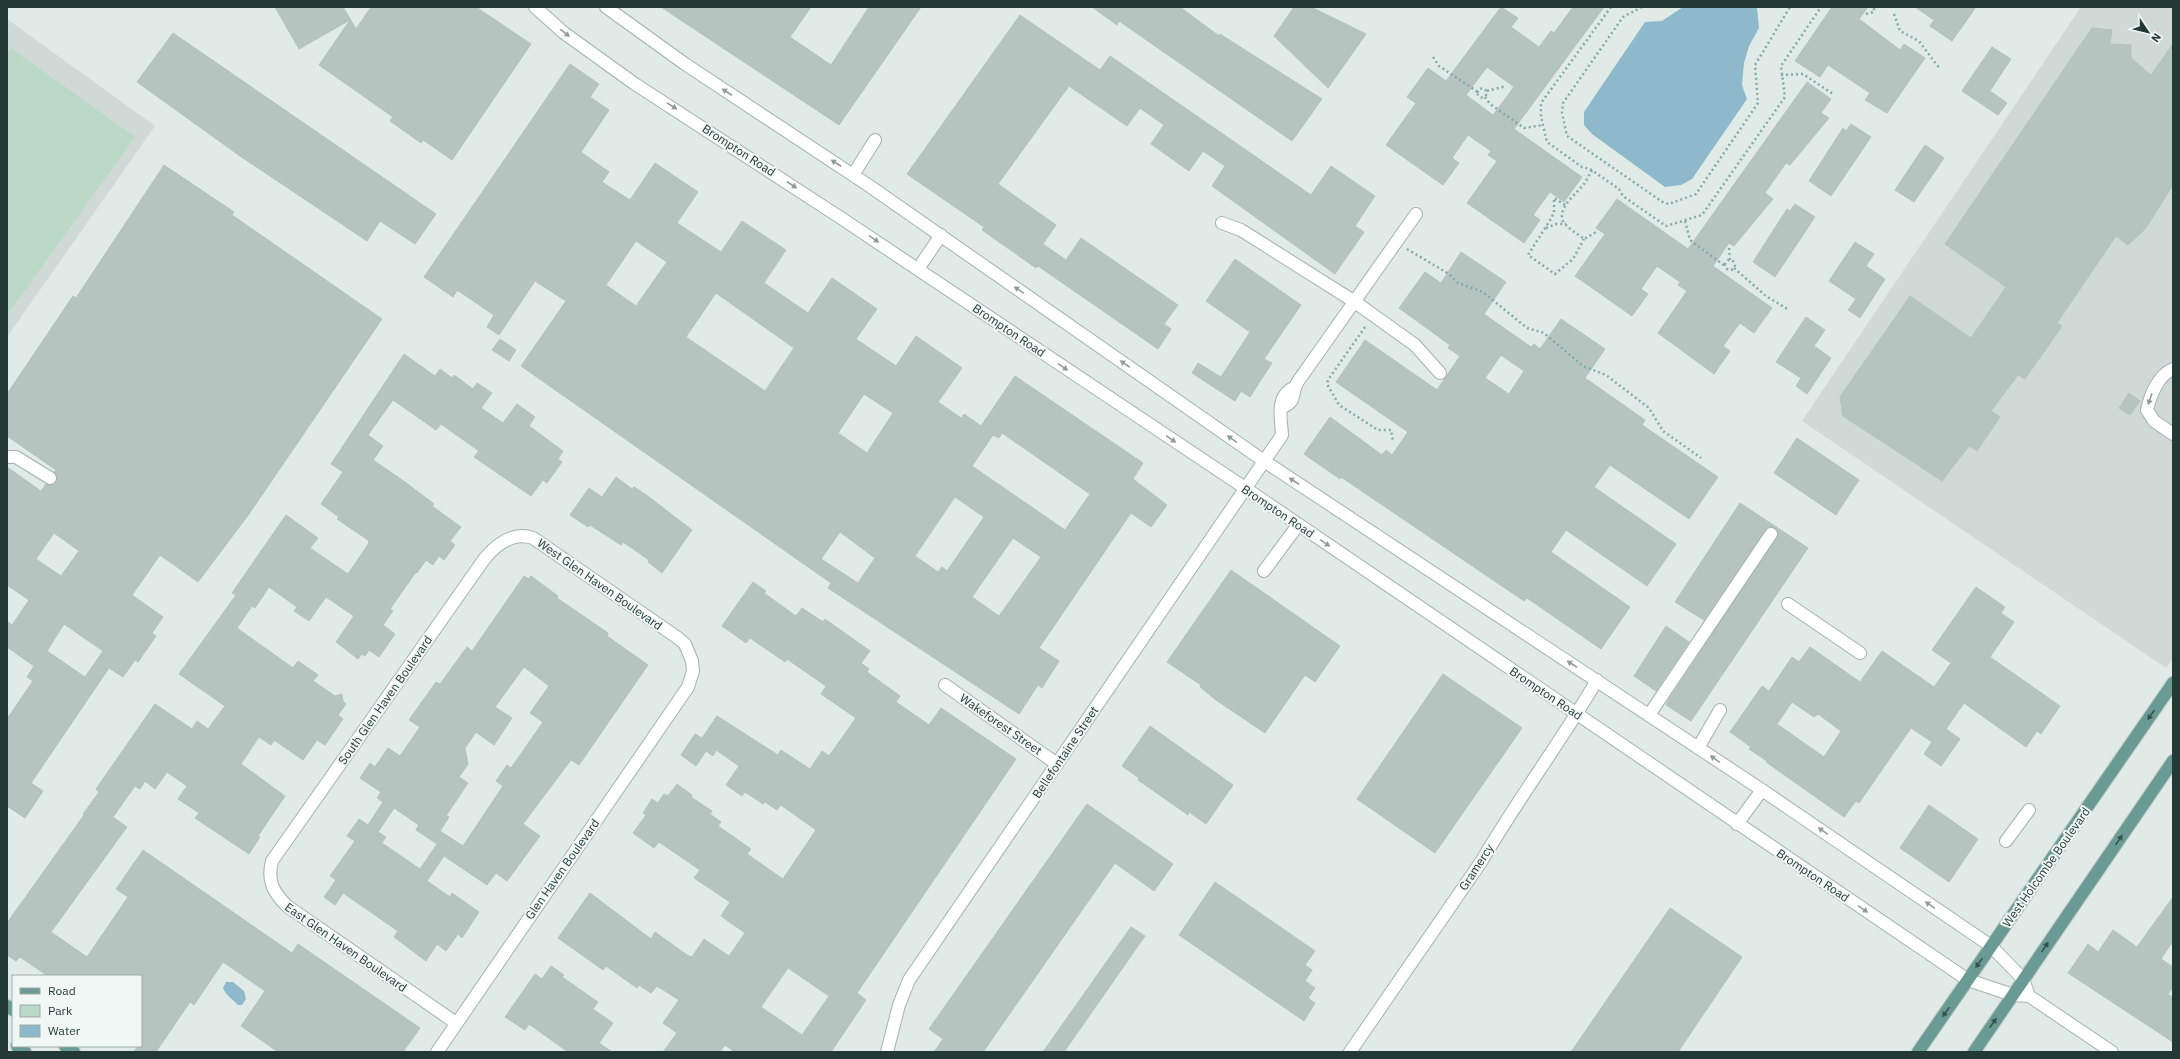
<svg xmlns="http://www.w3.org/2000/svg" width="2180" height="1059" font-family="'IBM Plex Sans',sans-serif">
<rect width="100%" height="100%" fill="#e0eae7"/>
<path fill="#cfd9d6" d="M2081,7H2173V658L2166,668L1802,421Z
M7,19L155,126L7,337Z"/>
<path fill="#bbd9c7" d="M11,48L135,137L7,315V53Z"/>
<path fill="#8db9ca" d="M1683,7H1757L1759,28L1749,46L1744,63L1742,85L1747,99L1692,179L1681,185L1665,187L1592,134L1584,125V112L1645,22L1662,21Z
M226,982H233L244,991L246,999L242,1005H238C233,1000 225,994 223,988Z"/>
<path fill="#b6c4c0" stroke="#b3c3be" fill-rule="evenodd" d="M275,7H343L356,29L371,7H476L531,44L452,160L423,140L421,143L390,121L393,117L319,65L350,20L299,49Z
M661,7H811L790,37L831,65L869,7H921L839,125Z
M1092,7H1180L1219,36L1220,34L1322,99L1292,141L1119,21L1117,25Z
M1294,7H1311L1366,34L1328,88L1274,36Z
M1501,7L1518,18L1511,27L1539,47L1551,31L1554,33L1573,7H1604L1514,129L1582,177L1564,202L1550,192L1533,215L1540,220L1524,243L1467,203L1497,161L1488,155L1491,151L1468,135L1452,158L1459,163L1443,185L1386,145L1416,103L1407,97L1428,68L1446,81ZM1487,67L1514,87L1493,115L1466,95Z
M1832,7H1868L1859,19L1900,50L1904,44L1925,58L1887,113L1865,100L1870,93L1828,65L1820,77L1795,61Z
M1915,7H1976L1952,41L1930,26L1934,20Z
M1020,15L1100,70L1110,56L1311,195L1331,166L1375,196L1355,226L1364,232L1335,274L1212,186L1225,166L1203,151L1189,171L1151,144L1164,125L1140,108L1127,126L1069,86L998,184L1056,225L1043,244L1066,260L1081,238L1178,305L1164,324L1171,329L1158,349L1038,266L1036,268L982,230L984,227L907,174Z
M2092,28L2112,30L2110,44L2131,45V58L2151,75L2173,44V185L2145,229L2128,245L2116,236L2057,323L2062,326L2025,379L2018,375L1991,411L2000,417L1977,451L1969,446L1942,481L1843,416L1840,397L1910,296L1971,338L2006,287L1945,244Z
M173,33L436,214L415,244L380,221L367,241L240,156L137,82Z
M1992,47L2011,59L1990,91L2007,103L1998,115L1962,91Z
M570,64L599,84L590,97L609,110L581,152L609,172L602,182L630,200L655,163L698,192L677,223L721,252L742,221L786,250L764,283L808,313L832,278L877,309L856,339L896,366L916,336L962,368L938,402L961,418L964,414L981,426L1015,376L1143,463L1133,479L1167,505L1151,527L1131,513L1039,648L1059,661L1042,688L1038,685L1019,714L828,588L831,583L521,366L566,301L535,281L499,335L487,327L494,315L457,290L453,297L424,277ZM636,241L667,262L636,306L606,285ZM716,293L794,348L765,391L686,337ZM864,394L893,413L867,453L838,433ZM1002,433L1090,494L1065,530L972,466L993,435L999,438ZM955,497L984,517L947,571L942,567L938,572L915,556ZM840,532L875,558L858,583L821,559ZM1013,538L1041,557L999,616L972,597Z
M1807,82L1831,99L1821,113L1829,118L1790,165L1786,163L1765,193L1773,199L1734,246L1729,243L1713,266L1772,308L1754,333L1740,323L1723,346L1730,351L1714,374L1658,333L1687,291L1678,285L1680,282L1657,266L1641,289L1648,294L1632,316L1575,276L1605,234L1596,228L1617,199L1688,249Z
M1851,124L1871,137L1831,196L1809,181L1843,128L1846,131Z
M1925,145L1944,158L1914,202L1895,190Z
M164,165L234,212L232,215L382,319L249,514L198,582L160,555L132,595L163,617L152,633L156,636L138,662L135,660L123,677L109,668L31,783L43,791L25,818L7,806V719L33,681L27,677L34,666L7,647V621L12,625L29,600L7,585V467L41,491L46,484H54L57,478L54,472L56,470L7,436V394L73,296L76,298ZM54,533L79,551L61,576L36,559ZM64,624L103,651L85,677L47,651Z
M1795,204L1815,217L1775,277L1753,262L1787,209L1790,211Z
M1855,242L1874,254L1866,266L1885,279L1860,318L1848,310L1856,299L1829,281Z
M1461,252L1506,282L1484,314L1531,347L1534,344L1540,349L1561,319L1605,349L1585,378L1645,420L1642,425L1718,477L1689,519L1610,465L1594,487L1676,544L1647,586L1566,530L1551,552L1630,607L1601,649L1527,598L1524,601L1341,477L1340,479L1304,454L1330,417L1382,455L1386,450L1392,455L1408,432L1336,382L1365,340L1437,390L1460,356L1448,348L1450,345L1399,308L1425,272L1441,283ZM1501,355L1524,371L1509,394L1485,378Z
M1235,259L1301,305L1264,359L1272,363L1250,397L1241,391L1235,401L1192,373L1198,363L1221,377L1250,332L1206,301Z
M1806,317L1825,330L1814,346L1831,358L1807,394L1796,386L1801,378L1776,362Z
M500,339L516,350L509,361L492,350Z
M404,354L435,376L440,369L452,378L454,375L473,389L477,383L492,393L481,408L503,423L517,404L535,417L529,426L563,451L558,459L562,462L547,483L543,480L531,496L474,457L479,451L441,424L436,430L393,400L368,435L383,446L373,460L405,482L434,504L432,506L461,527L450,541L455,545L444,560L439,556L433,565L426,560L417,573L416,572L390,609L393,611L383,625L395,634L379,657L369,650L365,656L362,654L358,659L336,642L354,616L326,597L309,621L294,611L297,607L269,587L255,608L252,606L237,628L293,668L298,661L318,675L313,681L335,696L342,694L343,701L346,704L338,715L343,719L325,745L317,740L303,760L274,740L271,745L259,737L241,764L285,796L258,836L260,837L249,854L195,818L199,813L178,799L187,786L167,772L155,789L145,781L140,789L135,786L113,817L127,827L51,932L87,957L128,897L116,889L143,850L292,953L298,944L420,1028L403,1052H278L241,1026L265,991L223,962L194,1005L190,1002L156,1052H134L138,1046H141V976H48L20,957L16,961L7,955V923L84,815L83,814L99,792L96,789L155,704L192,729L197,721L208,729L225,706L179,674L236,595L232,593L286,515L318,538L310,548L348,574L369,543L368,540L337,519L339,517L321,504L343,472L331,464Z
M2129,393L2140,401L2130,415L2119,408Z
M1797,438L1859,480L1836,515L1774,473Z
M616,477L632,489L634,487L645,494L692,530L662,573L648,562L649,560L623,542L621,545L590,525L588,527L570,515L589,488L602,497Z
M1740,503L1808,548L1691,721L1666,705L1669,699L1778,535L1775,528L1771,527L1765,530L1704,620L1675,602Z
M1231,570L1340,646L1315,682L1305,675L1265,733L1216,700L1200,687L1201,685L1167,662Z
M524,576L529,579L531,576L558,596L557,598L608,633L607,636L648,665L579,765L571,760L523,824L540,836L507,881L496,873L487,885L444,856L427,881L450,897L452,893L479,912L462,938L458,934L446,951L437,944L426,961L394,937L398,931L343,893L335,905L324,897L336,880L330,876L355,841L347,836L359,819L368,825L383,802L377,798L381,792L360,778L370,763L375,767L388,748L400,756L420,727L409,720L436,682L440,684L467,647L472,651ZM524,667L549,686L530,713L543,722L511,768L507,765L496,781L503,786L463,846L440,831L449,817L446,816L468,783L459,777L468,764L465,748L476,732L494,745L512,718L495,707ZM394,808L419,825L416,830L437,844L420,869L382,843L386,837L378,832Z
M753,582L766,591L764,593L796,616L802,608L823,622L825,619L870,651L861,663L869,669L867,672L900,696L896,702L929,725L941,708L1016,759L857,993L866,1000L831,1052H735L725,1045L720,1052H663L677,1033L663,1023L679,1000L657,986L651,993L639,985L637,988L606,966L603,970L558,938L590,893L651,939L655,932L687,955L692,957L704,939L729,956L745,933L721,916L730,902L694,878L700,870L659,842L654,848L633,833L646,815L643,813L652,799L658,803L664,794L668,796L677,784L692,795L691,797L712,811L710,814L721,822L718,826L751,849L747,854L783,879L816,830L781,805L777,810L765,802L763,804L745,792L742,796L726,785L739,766L716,750L713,756L706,751L696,766L681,755L695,734L702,738L717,716L778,755L781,750L810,769L822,751L829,756L856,718L821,694L826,686L787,659L785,662L750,638L746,643L722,626ZM788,968L829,996L802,1035L761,1007Z
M1976,587L2005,607L2001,613L2014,622L1990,657L2060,706L2041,734L2037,731L2026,747L1964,703L1946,729L1960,739L1941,766L1924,754L1932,742L1911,728L1859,803L1856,801L1844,817L1766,762L1767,761L1749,749L1751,747L1730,732L1762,686L1769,691L1792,657L1799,662L1810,647L1860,682L1882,651L1934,687L1951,663L1932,650ZM1792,702L1814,717L1818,714L1841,731L1824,757L1777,724Z
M1666,626L1689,642L1656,691L1634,676Z
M1443,674L1522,728L1435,853L1357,799Z
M1150,726L1233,785L1206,824L1189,812L1188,815L1171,803L1138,780L1139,778L1122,766Z
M1087,804L1173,864L1154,891L1115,863L983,1052H934L943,1039L929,1029Z
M1929,805L1978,839L1949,882L1900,848Z
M1215,882L1315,951L1305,965L1312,970L1305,981L1315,988L1308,998L1315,1003L1304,1021L1179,935Z
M2173,897V941L2161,959L2173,967V987L2168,994L2173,998V1042L2068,973L2088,944L2098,952L2113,930L2137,947Z
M1670,908L1742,957L1678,1052H1571Z
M1131,927L1145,936L1064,1052H1043Z
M551,966L564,975L562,977L598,1002L593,1009L613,1023L599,1043L612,1052H568L529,1024L525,1030L505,1017L535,974L542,979Z"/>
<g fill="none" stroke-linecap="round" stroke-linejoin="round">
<g stroke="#a4b1ae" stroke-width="14">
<path id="minor" d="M535,7L564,33L635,84L841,218L1245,488L1968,980L2013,995L2029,996L2112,1052
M606,7L685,64L868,185L1264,461L1762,790L1991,946L2023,979L2029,996
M853,175L875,140
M1222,223L1241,230L1355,302L1415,345L1440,373
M918,269L941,235
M2173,369C2158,375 2150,396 2147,410L2154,421L2173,434
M1281,408C1294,402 1292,400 1295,388C1296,383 1301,377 1304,373L1416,214
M7,457H16L50,478
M1264,571L1298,525
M1788,604L1860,653
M945,685L1057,764
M1649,715L1771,534
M1698,748L1720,710
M1737,824L1762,790
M2006,841L2029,810
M437,1052L688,687L693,671L692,661L685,644L678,638L533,538C513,531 497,544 485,558L272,861C267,881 273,892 287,906L456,1023
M887,1052L899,1005L909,980L1282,435C1281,417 1275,396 1295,387
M1350,1052L1481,862C1517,800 1561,742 1597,680"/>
</g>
<g stroke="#bdc4c2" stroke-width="14">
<path id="major" d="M7,1006L13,1010
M17,1046L25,1052
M65,1046L74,1052
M1918,1052L2173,683
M1974,1052L2173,761"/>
</g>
<path stroke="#83aba3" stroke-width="2.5" stroke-dasharray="2 3" stroke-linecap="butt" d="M1611,7L1541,103V117L1547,142L1582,167L1590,169L1619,189L1623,196L1666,226L1702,215L1785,97L1781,66L1821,7
M1642,7L1623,17L1563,103L1562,113L1567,136L1664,203L1669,204L1696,194L1758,103L1755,65L1790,7
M1866,14L1874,12V7
M1894,14L1900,31L1919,41L1940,69
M1433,57L1439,66L1478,92
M1781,75L1803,74L1833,94
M1477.5 93a4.5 4.5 0 1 1 9 0a4.5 4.5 0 1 1-9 0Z
M1487,91L1506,86
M1485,97L1490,104L1524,128L1543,125
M1592,170C1589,175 1587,180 1584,184C1577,193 1557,208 1563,221C1567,228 1578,234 1584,239L1598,231
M1565,205L1554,198V212L1552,217L1528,255L1555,274L1573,259L1584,239
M1685,221L1690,240L1725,266
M1546,228L1556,224H1566
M1729,248L1730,260
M1407,249L1449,274L1458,283L1483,292L1527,328L1544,333L1583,366L1606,375L1649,408L1663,431L1701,458
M1725 265a5 5 0 1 1 10 0a5 5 0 1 1-10 0Z
M1734,268L1766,296L1789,310
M1365,327L1328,380L1327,384L1339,405L1378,430H1391L1393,442"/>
<use href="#minor" stroke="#fff" stroke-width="12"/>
<use href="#major" stroke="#699b94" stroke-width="12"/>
</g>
<defs><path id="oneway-solid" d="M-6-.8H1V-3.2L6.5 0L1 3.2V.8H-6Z"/></defs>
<g fill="#919c9a">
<use href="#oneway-solid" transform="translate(565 33) rotate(39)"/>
<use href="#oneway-solid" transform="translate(727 92) rotate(-147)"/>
<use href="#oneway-solid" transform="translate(672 106) rotate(32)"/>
<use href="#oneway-solid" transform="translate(836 163) rotate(-147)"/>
<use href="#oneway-solid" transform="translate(792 185) rotate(33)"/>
<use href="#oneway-solid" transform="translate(874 239) rotate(34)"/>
<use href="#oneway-solid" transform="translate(1019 290) rotate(-145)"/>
<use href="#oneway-solid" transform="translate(1125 364) rotate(-145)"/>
<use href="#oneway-solid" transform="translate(1063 367) rotate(34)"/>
<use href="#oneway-solid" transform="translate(2150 399) rotate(109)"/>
<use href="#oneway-solid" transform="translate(1171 439) rotate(34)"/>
<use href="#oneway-solid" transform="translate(1232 439) rotate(-145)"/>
<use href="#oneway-solid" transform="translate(1294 481) rotate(-147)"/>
<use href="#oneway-solid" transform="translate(1325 543) rotate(34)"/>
<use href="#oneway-solid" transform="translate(1572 664) rotate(-147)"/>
<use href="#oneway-solid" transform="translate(1715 759) rotate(-146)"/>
<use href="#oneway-solid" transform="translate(1823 831) rotate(-146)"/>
<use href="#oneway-solid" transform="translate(1930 905) rotate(-145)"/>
<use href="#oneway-solid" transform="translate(1863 909) rotate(34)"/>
</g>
<g fill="#34524d">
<use href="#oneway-solid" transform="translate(2151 715) rotate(125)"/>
<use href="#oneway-solid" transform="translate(2119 840) rotate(-56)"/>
<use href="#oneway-solid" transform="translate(2045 947) rotate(-56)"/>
<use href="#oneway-solid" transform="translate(1979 963) rotate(125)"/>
<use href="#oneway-solid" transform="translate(1946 1012) rotate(125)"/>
<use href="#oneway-solid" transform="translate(1993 1023) rotate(-55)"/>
</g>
<g text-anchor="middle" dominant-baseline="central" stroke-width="4" stroke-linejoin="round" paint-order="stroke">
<g font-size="12" fill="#233935" stroke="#f0f7f4">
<text transform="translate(739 150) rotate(33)">Brompton Road</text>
<text transform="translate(1009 330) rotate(34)">Brompton Road</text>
<text transform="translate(1278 511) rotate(34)">Brompton Road</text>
<text transform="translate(600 584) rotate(35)">West Glen Haven Boulevard</text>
<text transform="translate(1546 693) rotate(34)">Brompton Road</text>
<text transform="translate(385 700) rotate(-55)">South Glen Haven Boulevard</text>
<text transform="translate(1001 724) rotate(35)">Wakeforest Street</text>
<text transform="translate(1065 752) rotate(-56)">Bellefontaine Street</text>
<text transform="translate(1476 867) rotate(-57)">Gramercy</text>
<text transform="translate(2046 867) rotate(-55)">West Holcombe Boulevard</text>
<text transform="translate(562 869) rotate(-55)">Glen Haven Boulevard</text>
<text transform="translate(1813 875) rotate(34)">Brompton Road</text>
<text transform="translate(346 947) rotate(35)">East Glen Haven Boulevard</text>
</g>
</g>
<rect width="2180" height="1059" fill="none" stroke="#233935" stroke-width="16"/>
<rect x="12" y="975" width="130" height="72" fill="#f0f7f4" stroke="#9eaba8"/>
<rect x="20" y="988" width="20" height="6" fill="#699b94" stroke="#9eaba8"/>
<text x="48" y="995" font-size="12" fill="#233935">Road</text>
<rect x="20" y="1005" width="20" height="12" fill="#bbd9c7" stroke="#9eaba8"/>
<text x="48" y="1015" font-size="12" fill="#233935">Park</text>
<rect x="20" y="1025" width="20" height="12" fill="#8db9ca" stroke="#9eaba8"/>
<text x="48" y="1035" font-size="12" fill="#233935">Water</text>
<g transform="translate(2148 32) rotate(125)" stroke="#f0f7f4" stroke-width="3" paint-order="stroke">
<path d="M0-3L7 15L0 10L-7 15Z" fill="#233935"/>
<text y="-6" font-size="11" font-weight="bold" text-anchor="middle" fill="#233935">N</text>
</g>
</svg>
